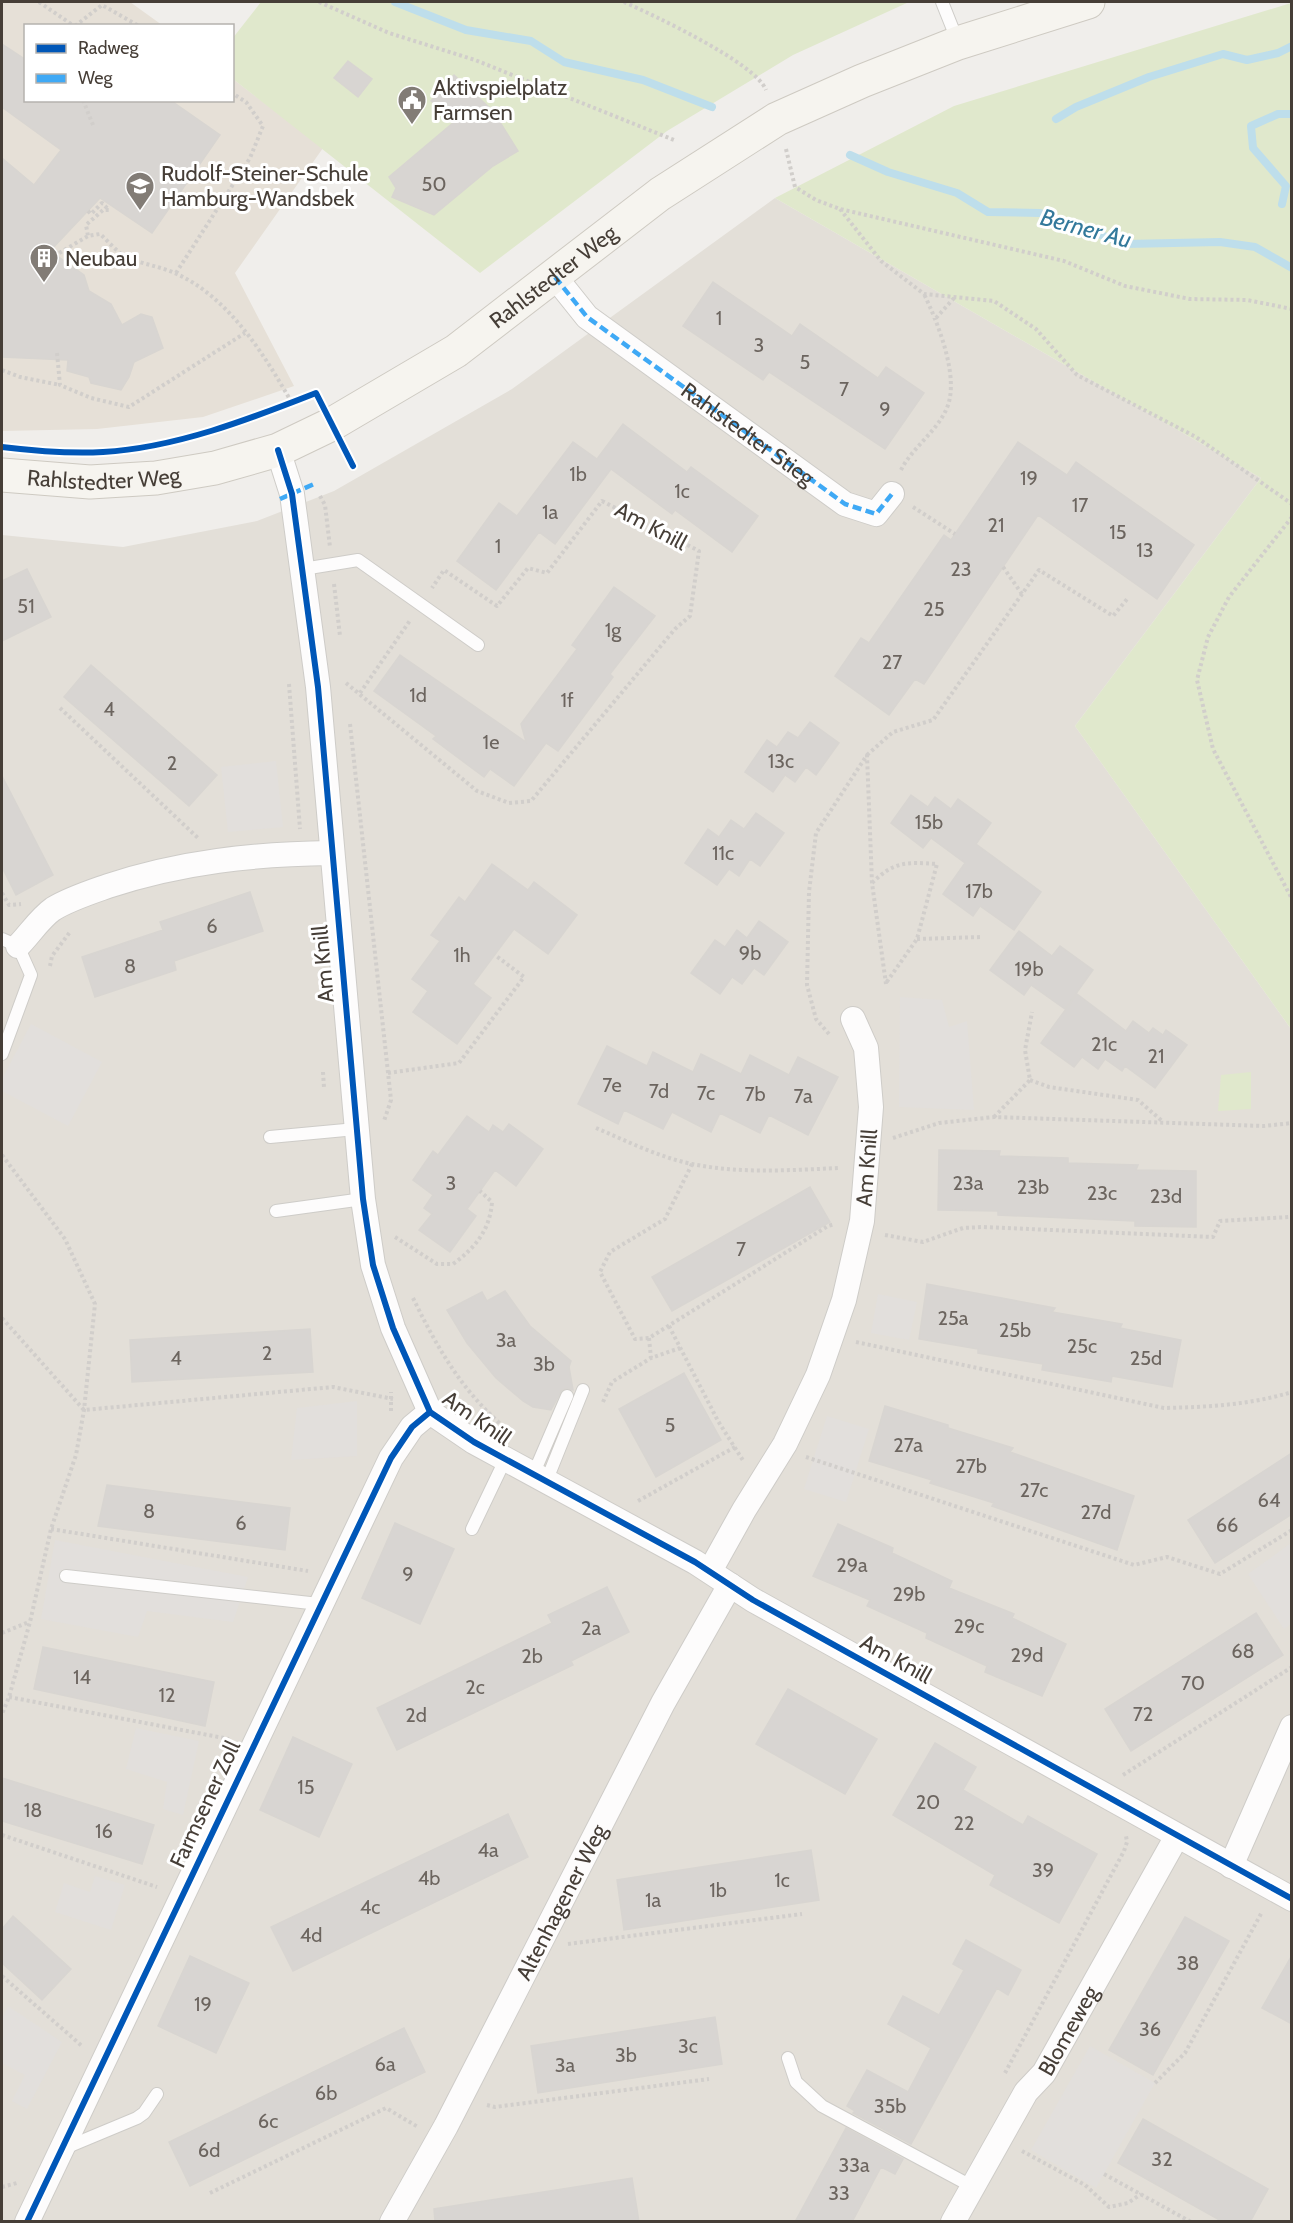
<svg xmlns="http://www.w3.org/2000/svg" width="1293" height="2223" font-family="Cabin,sans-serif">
<rect width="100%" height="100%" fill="#f0eeeb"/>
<path fill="#e3dfd8" d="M775,198L1261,478L1075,726L1291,1029V2221L2,2222V535L123,547L257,521L334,491L512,389Z"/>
<path fill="#e6e0d7" d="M2,2H130L162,25L26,26V100H232L233,79L323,148L235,273L294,386L203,417L97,429L2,431Z"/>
<path fill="#e0e8cc" d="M261,2H909L793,55L667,131L480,273L233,79L232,39Z
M1291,3H1292L1291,1029L1075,726L1261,478L775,198L954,106Z
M1251,1072V1109L1218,1111L1221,1075Z"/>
<path fill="#e2dfdc" d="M276,761L283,827L228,832L221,767Z
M900,997L942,1000L949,1027L967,1021L974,1110L899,1107Z
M31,1024L102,1062L68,1126L2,1091V1079Z
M878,1294L917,1302L909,1340L871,1333Z
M357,1401V1456L291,1460L297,1408Z
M827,1416L869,1429L846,1502L804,1489Z
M55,1540L248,1577L233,1622L147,1611L138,1637L41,1619Z
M1291,1543V1624L1284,1629L1248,1574Z
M136,1728L199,1741L183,1815L163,1809L167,1782L126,1769Z
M95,1876L125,1885L111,1930L55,1912L64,1883L90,1892Z
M8,2006L62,2042L27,2109L12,2101L25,2075L2,2063V2019Z
M1090,2046L1155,2083L1096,2188L1031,2150Z"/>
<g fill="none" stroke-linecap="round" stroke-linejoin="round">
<path stroke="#bedeeb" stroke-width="8" d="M395,2L466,30L531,41L564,62L643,80L712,107
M1056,119L1076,107L1149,77L1223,54L1247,60L1278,53L1292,46
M850,155L888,172L957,193L988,212L1040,213L1126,244L1220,242L1255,247L1292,268
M1282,204L1286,186L1253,148L1251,126L1278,114H1292"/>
</g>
<path fill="#d8d5d2" stroke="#d8d5d1" stroke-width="1.5" d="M2,44L26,60V100H170L220,135L152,233L100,198L50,251L84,275L89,291L111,304L122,325L141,314L152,317L163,348L134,362L129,377L121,390L91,383L89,377L67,371L68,360L2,357V158L34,185L61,150L2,107Z
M348,61L372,79L358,97L334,78Z
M454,75L493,111L518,151L493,166L434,215L392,197L396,188L389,177L454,122L431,101Z
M713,282L792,336L800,324L878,378L886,367L924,393L885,449L769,372L763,380L683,326Z
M623,424L687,472L691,467L758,516L732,552L675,510L672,514L611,469L555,544L539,532L496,590L457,561L499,503L517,516L573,442L597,459Z
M1018,442L1067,475L1076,462L1194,545L1157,599L1038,515L924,684L915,679L889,715L835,676L861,638L869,643L944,535L951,540Z
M27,569L51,617L2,641V581Z
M614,587L655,616L610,674L613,677L558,751L546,743L514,786L490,769L484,777L433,739L436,736L374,691L400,655L526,742L521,724L577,649L572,645Z
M91,665L217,775L189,806L64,697Z
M810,722L839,743L816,775L806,767L795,782L785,775L773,792L745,772L767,740L777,747L788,732L798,738Z
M2,776L53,875L16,895L2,867Z
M911,795L928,807L935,797L951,809L958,799L991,823L976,844L1041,892L1014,930L980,906L973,916L943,894L965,863L931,838L923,848L891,823Z
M756,813L784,833L760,866L750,859L739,876L729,869L717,885L685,863L708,829L719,837L731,820L744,829Z
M492,864L528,890L534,882L577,915L548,954L514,929L473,984L491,998L457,1044L413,1012L428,991L412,979L440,941L431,935L459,897L465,902Z
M250,892L263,931L174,961L176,970L95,997L82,957L163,930L160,922Z
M759,921L788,942L764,975L754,968L742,984L732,977L720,994L691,973L715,940L725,947L737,930L747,938Z
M1019,931L1052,956L1060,946L1093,970L1065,1009L1031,985L1024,995L990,970Z
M1077,994L1126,1031L1133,1021L1149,1033L1153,1028L1163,1035L1166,1030L1187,1045L1155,1088L1125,1066L1122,1071L1105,1059L1098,1069L1082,1057L1074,1067L1041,1043Z
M607,1046L647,1066L653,1052L693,1072L701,1054L741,1074L750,1055L789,1075L798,1057L838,1077L808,1135L769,1115L760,1133L720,1113L711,1132L672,1112L663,1129L624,1110L618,1124L578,1104Z
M467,1116L489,1132L493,1125L503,1132L509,1124L543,1149L516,1186L495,1170L467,1209L476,1216L450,1252L419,1230L432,1214L424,1208L433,1195L413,1180L433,1151L438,1155Z
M939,1150L1000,1151L999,1156L1068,1158V1163L1138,1165L1136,1170L1196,1171V1227L1135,1226V1221L998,1215V1211L938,1210Z
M810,1187L830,1222L672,1311L652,1277Z
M927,1284L1055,1308L1052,1312L1122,1324L1120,1328L1181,1340L1172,1387L1112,1376L1111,1382L1042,1370L1043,1364L978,1353V1349L919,1339Z
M505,1291L530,1326L571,1361L569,1367L573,1390L567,1388L562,1390L551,1410L533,1407L523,1401L496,1378L467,1343L447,1310L482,1292L487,1301Z
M310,1329L313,1372L132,1382L130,1340Z
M684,1373L721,1440L656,1477L619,1409Z
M885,1406L948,1425V1428L1013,1448L1010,1452L1134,1496L1117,1550L992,1506L994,1503L930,1483L932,1480L869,1461Z
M1292,1453V1514L1215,1563L1188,1520Z
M107,1485L290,1508L285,1550L98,1526Z
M395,1523L454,1549L420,1624L362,1598Z
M838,1524L893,1548L892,1553L952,1581L949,1588L1014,1614L1012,1618L1066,1644L1042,1696L985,1672L987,1666L926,1638L927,1633L867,1606L870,1600L813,1576Z
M607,1587L629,1632L571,1661L573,1665L397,1750L377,1708L552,1623L548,1615Z
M1256,1613L1283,1655L1131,1751L1105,1709Z
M43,1647L214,1682L205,1726L34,1689Z
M788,1689L877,1739L845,1794L756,1744Z
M293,1737L352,1764L319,1837L260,1810Z
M935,1743L976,1767L963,1790L1023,1825L1028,1816L1097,1854L1059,1923L990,1885L995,1875L893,1815Z
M2,1778L154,1825L142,1864L2,1821Z
M508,1814L528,1857L293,1971L271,1927Z
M811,1850L819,1900L624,1930L617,1880Z
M13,1916L71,1969L42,2000L2,1963V1929Z
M1185,1917L1229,1941L1153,2075L1109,2050Z
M966,1940L1021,1970L1008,1995L997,1988L911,2144L853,2113L855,2111L847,2106L867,2070L908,2092L931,2048L888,2024L903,1996L939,2015L964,1970L953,1964Z
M1292,1955V2024L1262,2008Z
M190,1956L249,1983L216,2053L158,2026Z
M715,2017L722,2064L538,2093L531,2046Z
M404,2028L425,2072L190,2186L169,2142Z
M1143,2119L1268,2189L1250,2222H1223L1118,2163Z
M846,2128L903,2159L895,2174L881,2167L852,2222H795Z
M632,2178L639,2222H435L434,2209Z"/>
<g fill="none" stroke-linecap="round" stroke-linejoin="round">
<g stroke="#ceccc8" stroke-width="14">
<path id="lane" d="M942,2L958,42
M303,569L358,560L478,645
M2,939L18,946L31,975L2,1054
M270,1137L356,1129
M276,1211L363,1199
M533,1475L567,1396
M546,1482L583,1390
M472,1529L505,1460
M66,1576L319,1604
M788,2058L796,2082L822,2106L973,2187
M65,2148L137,2118L144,2113L157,2094"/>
</g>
<g stroke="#ceccc8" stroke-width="26">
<g id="street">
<path id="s1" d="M555,277L587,317L845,504L876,514L892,494"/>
<path d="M278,450L292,494L318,687L363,1199L373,1265L393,1328L430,1412L474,1442L695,1562L753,1600L1292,1899"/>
<path d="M18,946C29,935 40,918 53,909C69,899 91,892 108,886C181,862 254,854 331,853"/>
<path id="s2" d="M710,1571L744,1510L785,1444L818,1375L844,1300L862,1221L871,1107L866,1048L853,1019"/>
<path d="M1231,1866L1292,1727"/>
<path d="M27,2222L391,1458L412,1427L430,1412"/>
<path id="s3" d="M392,2222L446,2126L663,1703L730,1585"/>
<path id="s4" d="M953,2222L1026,2092L1044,2073L1177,1836"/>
</g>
</g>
<g stroke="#cecac2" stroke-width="35">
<g id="secondary">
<path id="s5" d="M2,475L90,482L156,478L215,468L278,450L332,424L456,351L660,194L777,119L862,81L958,43L1088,2"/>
</g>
</g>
<path stroke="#d1cecb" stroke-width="4" stroke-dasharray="3 3" stroke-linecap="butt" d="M39,2L74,26
M319,2L389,33L475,60L674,140
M624,2C653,15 756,63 766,90
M75,26L102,5L139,26
M83,100L93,125
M786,149L795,187L816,200L840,209L1064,261L1125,286L1190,299L1247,300L1292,309
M840,209L881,261L924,294L994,301L1036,329L1077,375L1196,437L1292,504
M88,211L91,214L102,203L109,210H103L86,225L88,236
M54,256L88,236L100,234C108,241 116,251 124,256C140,264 160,266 177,274C229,298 264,354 292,403
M176,273L250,158L263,126L246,102L232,93
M936,318L955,297
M57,353L60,385L91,398L129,407L245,333
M2,370L20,377L60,385
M901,470C912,448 936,432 946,410C961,380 938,323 924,294
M320,496L325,505L330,547
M913,507L955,534
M1292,517L1229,597L1208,637L1197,680L1213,749L1292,899
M1003,567L1022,594
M334,584L340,636
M346,683L477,791L509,803L531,801L675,629L690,616L699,551L602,501L547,573L528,568L497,606L444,570L432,588
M289,684L300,829
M360,693L411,619
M60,708L198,838
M350,724L391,1100L384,1121
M867,755L893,732L933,720L1039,570L1113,616L1128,598
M872,883C894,861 907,862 937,864L917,939L886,983
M2,893L9,905L21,904
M917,939L982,937
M50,966L52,956L70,932
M829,1034L816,1019L807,985L809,892L816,833L867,755L872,883L886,984
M323,1072L324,1088
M388,1073L459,1063L524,977L495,955
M1030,1080L1049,1087L1138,1100L1162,1121
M994,1117L1030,1080L1025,1050L1032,1012
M596,1128C627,1141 658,1157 692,1164C740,1174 791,1170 840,1168
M893,1138L939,1123L994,1117L1264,1126L1292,1123
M2,1155L65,1239L95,1304L84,1410L76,1455L51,1529L30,1622L9,1697L2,1714
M692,1164L665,1219L610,1252L600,1272L635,1339L649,1338L828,1226L835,1224
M885,1235L923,1242L963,1228L983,1227L1213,1237L1220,1221L1289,1217
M395,1237L437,1264H453C475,1248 490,1230 492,1202L480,1191
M413,1298C437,1347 461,1390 503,1426
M2,1318L84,1410L333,1387L393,1399
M669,1326L718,1421L744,1462
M649,1338L651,1358
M856,1342L1164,1408C1208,1407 1249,1405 1292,1392
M603,1402L612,1382L651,1358L680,1348
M391,1411V1392
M806,1457L1134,1565L1167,1557L1220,1574L1292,1530
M638,1501L735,1447
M51,1529L308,1571
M2,1633L29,1622
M9,1697L229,1739
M1123,1775L1292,1667
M2,1835L157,1887
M568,1944L802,1914
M2,1976L82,2046
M1005,2073L1124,1851L1127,1842L1126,1836
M1155,2083L1185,2053L1262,1912
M487,2105L495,2107L709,2079
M1022,2151L1085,2185L1109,2207L1128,2203L1141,2194
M1104,2174L1191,2222
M2,2187L17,2183
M210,2193L386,2108L418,2127"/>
<use href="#lane" stroke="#fdfcfc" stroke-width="12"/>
<use href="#street" stroke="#fdfcfc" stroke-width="24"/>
<use href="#secondary" stroke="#f6f4ef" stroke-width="33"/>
<path stroke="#3fa9f5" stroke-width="4.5" stroke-dasharray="9 4.5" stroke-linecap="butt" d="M555,277L587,317L845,504L876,514L892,494
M280,499L314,484"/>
<g stroke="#fff" stroke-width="10">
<path id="cycleway" d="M2,447C35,451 69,454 103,452C175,448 250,419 316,393L353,466
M278,450L292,494L318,687L363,1199L373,1265L393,1328L430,1412L474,1442L695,1562L753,1600L1292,1899
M27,2222L391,1458L412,1427L430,1412"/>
</g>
<use href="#cycleway" stroke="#0057b8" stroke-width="6"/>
</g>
<defs>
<g id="civic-pin" transform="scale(1.5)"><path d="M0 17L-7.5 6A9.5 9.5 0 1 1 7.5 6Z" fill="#827c76" stroke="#fff"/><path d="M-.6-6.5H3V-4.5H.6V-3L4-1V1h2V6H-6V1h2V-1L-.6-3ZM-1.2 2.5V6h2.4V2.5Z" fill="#fff"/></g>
<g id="school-pin" transform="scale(1.5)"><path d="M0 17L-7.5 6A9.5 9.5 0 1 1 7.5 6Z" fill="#827c76" stroke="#fff"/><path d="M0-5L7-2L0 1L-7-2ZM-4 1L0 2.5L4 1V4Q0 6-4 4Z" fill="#fff"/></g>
<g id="building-pin" transform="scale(1.5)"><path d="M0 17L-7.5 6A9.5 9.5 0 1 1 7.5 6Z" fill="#827c76" stroke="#fff"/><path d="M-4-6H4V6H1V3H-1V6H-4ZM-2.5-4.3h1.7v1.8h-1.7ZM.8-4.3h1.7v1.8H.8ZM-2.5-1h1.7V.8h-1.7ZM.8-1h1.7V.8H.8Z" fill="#fff"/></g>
</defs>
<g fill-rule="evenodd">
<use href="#civic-pin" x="412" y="100"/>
<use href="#school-pin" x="140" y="186"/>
<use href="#building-pin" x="44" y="258"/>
</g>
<g text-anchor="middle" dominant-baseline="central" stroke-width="6" stroke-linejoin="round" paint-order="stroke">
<g font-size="20" fill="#6c655f">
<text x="434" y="184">50</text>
<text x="719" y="318">1</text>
<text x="759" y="345">3</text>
<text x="805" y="362">5</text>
<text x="844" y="389">7</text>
<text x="885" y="409">9</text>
<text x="578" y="474">1b</text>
<text x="1029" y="478">19</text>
<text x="682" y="491">1c</text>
<text x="1080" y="505">17</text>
<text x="550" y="512">1a</text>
<text x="996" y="525">21</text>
<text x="1118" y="532">15</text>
<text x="498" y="546">1</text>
<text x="1145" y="550">13</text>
<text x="961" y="569">23</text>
<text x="26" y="606">51</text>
<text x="934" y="609">25</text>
<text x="613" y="630">1g</text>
<text x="892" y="662">27</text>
<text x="418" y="695">1d</text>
<text x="567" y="700">1f</text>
<text x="109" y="709">4</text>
<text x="491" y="742">1e</text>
<text x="781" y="761">13c</text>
<text x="172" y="763">2</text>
<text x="929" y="822">15b</text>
<text x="723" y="853">11c</text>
<text x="979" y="891">17b</text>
<text x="212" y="926">6</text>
<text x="750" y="953">9b</text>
<text x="462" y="955">1h</text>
<text x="130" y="966">8</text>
<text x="1029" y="969">19b</text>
<text x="1104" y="1044">21c</text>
<text x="1156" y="1056">21</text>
<text x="612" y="1085">7e</text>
<text x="659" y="1091">7d</text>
<text x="706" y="1093">7c</text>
<text x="755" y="1094">7b</text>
<text x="803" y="1096">7a</text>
<text x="451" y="1183">3</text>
<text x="968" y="1183">23a</text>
<text x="1033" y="1187">23b</text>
<text x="1102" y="1193">23c</text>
<text x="1166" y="1196">23d</text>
<text x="741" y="1249">7</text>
<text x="953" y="1318">25a</text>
<text x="1015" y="1330">25b</text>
<text x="506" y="1340">3a</text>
<text x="1082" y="1346">25c</text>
<text x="267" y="1353">2</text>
<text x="176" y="1358">4</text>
<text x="1146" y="1358">25d</text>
<text x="544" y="1364">3b</text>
<text x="670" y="1425">5</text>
<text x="908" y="1445">27a</text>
<text x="971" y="1466">27b</text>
<text x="1034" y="1490">27c</text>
<text x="1269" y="1500">64</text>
<text x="149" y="1511">8</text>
<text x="1096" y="1512">27d</text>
<text x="241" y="1523">6</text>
<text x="1227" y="1525">66</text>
<text x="852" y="1565">29a</text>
<text x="408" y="1574">9</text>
<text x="909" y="1594">29b</text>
<text x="969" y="1626">29c</text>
<text x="591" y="1628">2a</text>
<text x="1243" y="1651">68</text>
<text x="1027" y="1655">29d</text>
<text x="532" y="1656">2b</text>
<text x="82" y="1677">14</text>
<text x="1193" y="1683">70</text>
<text x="475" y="1687">2c</text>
<text x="167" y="1695">12</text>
<text x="1143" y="1714">72</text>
<text x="416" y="1715">2d</text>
<text x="306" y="1787">15</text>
<text x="928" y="1802">20</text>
<text x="33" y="1810">18</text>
<text x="964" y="1823">22</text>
<text x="104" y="1831">16</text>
<text x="488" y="1850">4a</text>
<text x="1043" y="1870">39</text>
<text x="429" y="1878">4b</text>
<text x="782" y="1880">1c</text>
<text x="718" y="1890">1b</text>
<text x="653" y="1900">1a</text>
<text x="370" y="1907">4c</text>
<text x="311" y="1935">4d</text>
<text x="1188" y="1963">38</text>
<text x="203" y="2004">19</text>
<text x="1150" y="2029">36</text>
<text x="688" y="2046">3c</text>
<text x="626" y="2055">3b</text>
<text x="385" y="2064">6a</text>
<text x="565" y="2065">3a</text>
<text x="326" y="2093">6b</text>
<text x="890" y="2106">35b</text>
<text x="268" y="2121">6c</text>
<text x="209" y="2150">6d</text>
<text x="1162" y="2159">32</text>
<text x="854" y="2165">33a</text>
<text x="839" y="2193">33</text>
</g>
<g font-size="22" fill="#463e37" stroke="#fff" text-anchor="start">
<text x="433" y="87">Aktivspielplatz<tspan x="433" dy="25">Farmsen</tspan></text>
<text x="161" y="173">Rudolf-Steiner-Schule<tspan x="161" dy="25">Hamburg-Wandsbek</tspan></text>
<text x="65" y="258">Neubau</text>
</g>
<g font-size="22" fill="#463e37" stroke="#fff">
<text stroke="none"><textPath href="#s5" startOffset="606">Rahlstedter Weg</textPath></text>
<text stroke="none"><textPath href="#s1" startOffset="250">Rahlstedter Stieg</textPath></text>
<text stroke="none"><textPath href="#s5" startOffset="102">Rahlstedter Weg</textPath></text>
<text transform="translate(651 526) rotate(28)">Am Knill</text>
<text transform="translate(323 964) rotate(-95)">Am Knill</text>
<text stroke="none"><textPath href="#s2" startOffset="438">Am Knill</textPath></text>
<text transform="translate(477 1418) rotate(35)">Am Knill</text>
<text transform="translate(896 1659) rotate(29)">Am Knill</text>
<text transform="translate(205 1804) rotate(-65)">Farmsener Zoll</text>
<text stroke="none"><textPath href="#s3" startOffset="362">Altenhagener Weg</textPath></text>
<text stroke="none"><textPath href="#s4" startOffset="224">Blomeweg</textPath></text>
</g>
<g font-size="24" font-style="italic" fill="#33799b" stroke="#fff">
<text transform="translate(1086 228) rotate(15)">Berner Au</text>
</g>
</g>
<rect width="1293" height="2223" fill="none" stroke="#463e37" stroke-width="6"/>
<rect x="24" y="24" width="210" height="78" fill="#ffffff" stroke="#b5b2af" stroke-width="1.5"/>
<rect x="36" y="44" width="30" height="9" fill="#0057b8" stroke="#b5b2af" stroke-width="1.5"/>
<text x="78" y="54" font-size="18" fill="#463e37">Radweg</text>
<rect x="36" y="74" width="30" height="9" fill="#3fa9f5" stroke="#b5b2af" stroke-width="1.5"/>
<text x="78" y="84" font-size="18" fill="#463e37">Weg</text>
</svg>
